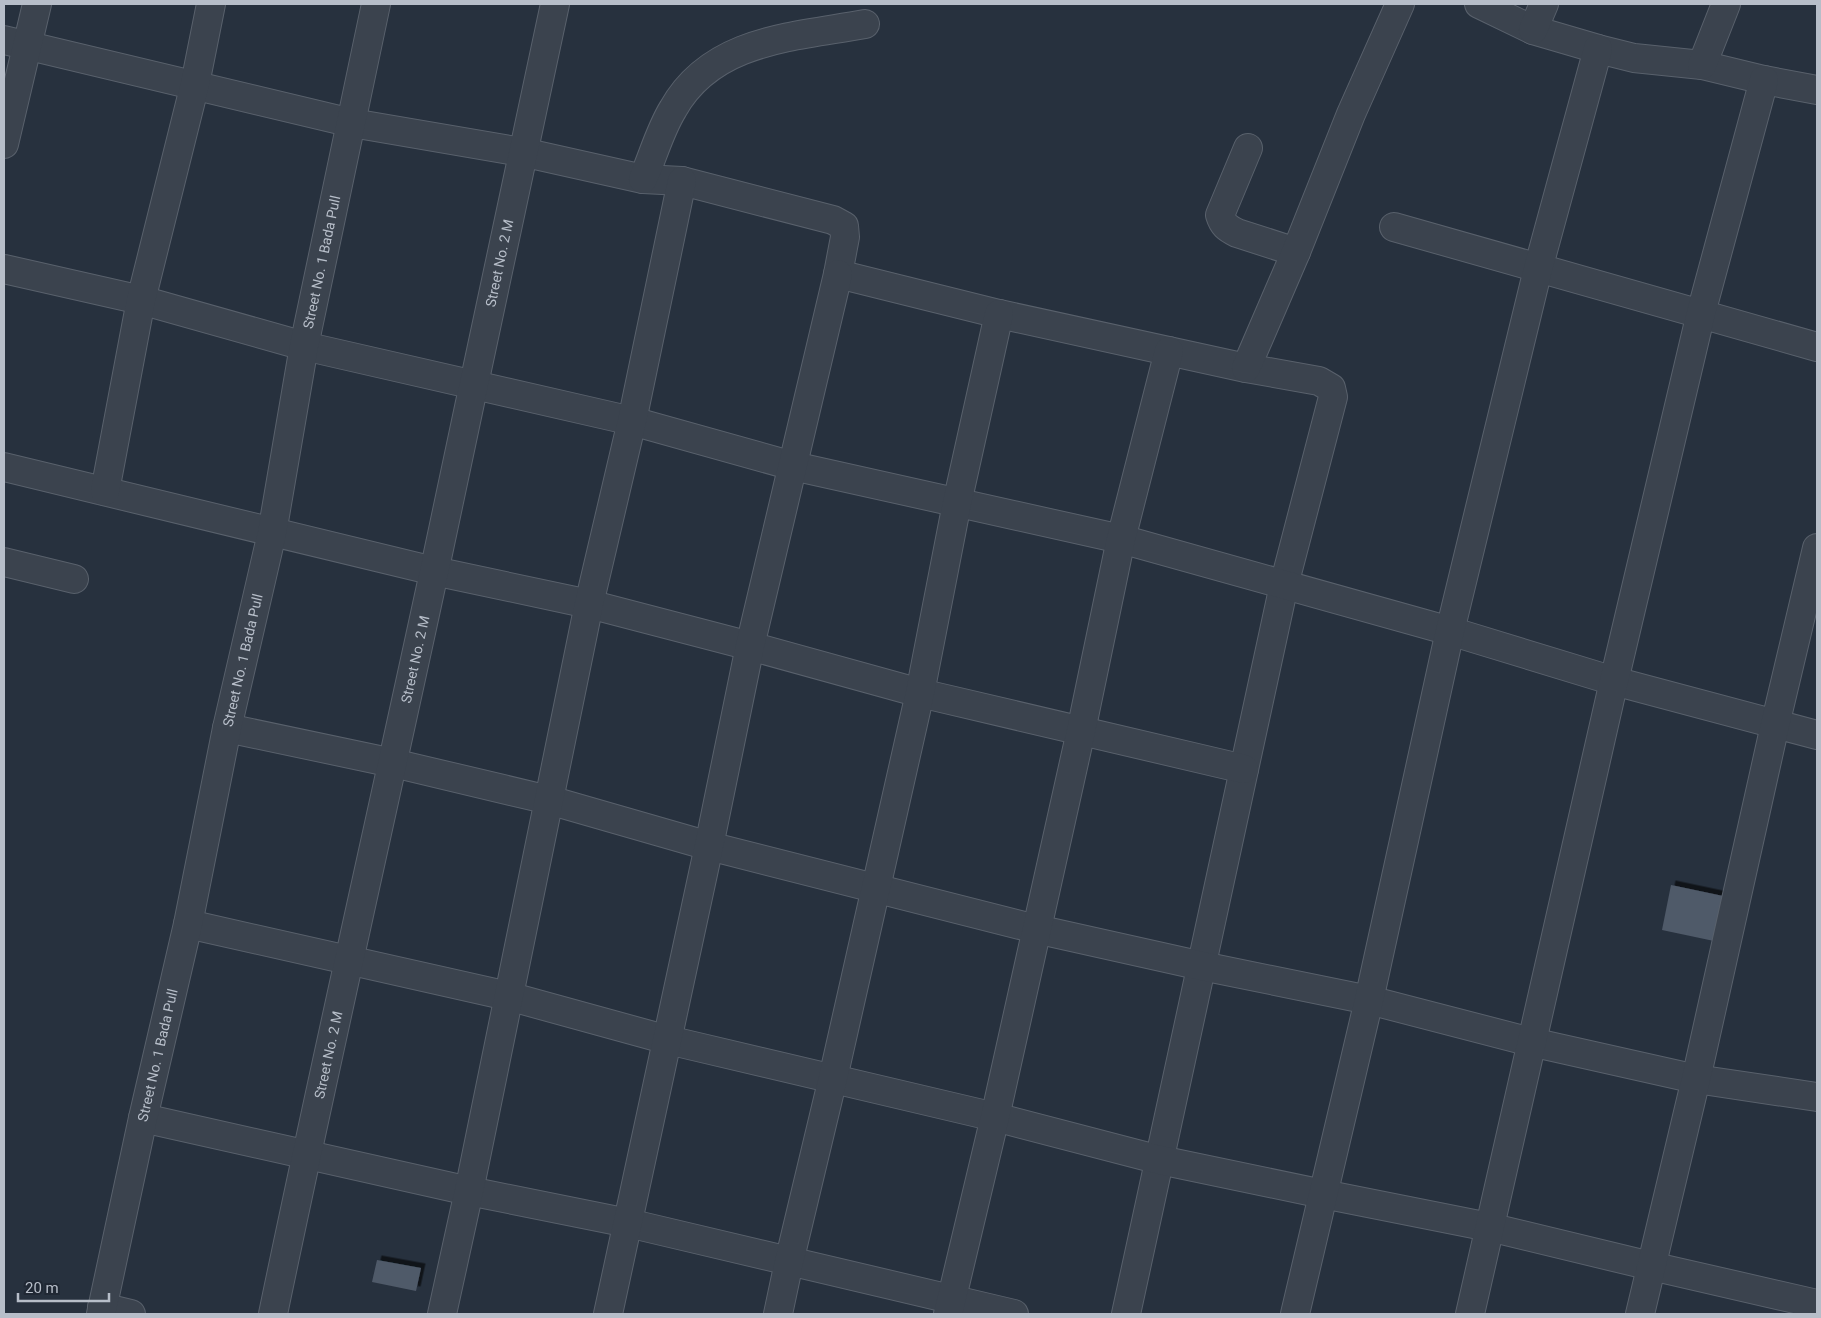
<svg xmlns="http://www.w3.org/2000/svg" width="1821" height="1318" font-family="Roboto,sans-serif">
<defs>
<filter id="shadow"><feDropShadow dx="4.5" dy="-4.5" stdDeviation="0" flood-color="#0009"/></filter>
</defs>
<rect width="100%" height="100%" fill="#27313e"/>
<path fill="#505a69" filter="url(#shadow)" d="M1671,885L1723,896L1714,941L1662,930Z
M377,1260L421,1268L416,1291L372,1282Z"/>
<g fill="none" stroke-linecap="round" stroke-linejoin="round">
<g stroke="#59616c" stroke-width="30">
<g id="minor">
<path d="M1479,4L1533,30L1598,49L1634,58L1702,65L1764,80L1817,90"/>
<path d="M1533,30L1544,4"/>
<path d="M4,40L352,123L522,152L643,179L682,181L833,220L844,226L845,237L838,274L999,314L1246,368L1319,381L1331,388L1333,397L1284,585L1126,1314"/>
<path d="M1702,65L1726,4"/>
<path d="M4,144L37,4"/>
<path d="M1248,148L1220,215C1223,225 1227,228 1237,233L1296,252"/>
<path d="M643,179C653,156 660,130 673,109C712,39 794,37 865,24"/>
<path d="M1394,227L1817,347"/>
<path d="M4,269L141,300L304,346L632,421L793,466L1121,539L1450,631L1614,681L1817,735"/>
<path d="M1246,368L1296,252L1351,114L1400,4"/>
<path d="M4,467L434,571L589,604L750,646L920,693L1244,769"/>
<path d="M105,491L141,300L195,84L211,4"/>
<path d="M4,562L74,579"/>
<path d="M227,728L393,763L549,800L709,846L1036,929L1202,966L1369,1000L1531,1042L1696,1079L1817,1097"/>
<path d="M188,924L508,996L668,1040L995,1117L1160,1160L1323,1194L1489,1227L1651,1266L1817,1304"/>
<path d="M143,1118L469,1191L628,1223L1014,1314"/>
<path d="M102,1307L131,1314"/>
<path id="s1" d="M101,1314L143,1118L188,924L227,728L272,533L304,346L376,4"/>
<path id="s2" d="M273,1314C324,1068 380,823 433,577C474,386 513,194 555,4"/>
<path d="M442,1314L469,1191L589,604L632,421L682,181"/>
<path d="M608,1314L709,846L750,646L838,274"/>
<path d="M778,1314L789,1262L833,1078L920,693L957,503L999,314"/>
<path d="M948,1314L995,1117L1081,731L1121,539L1169,351"/>
<path d="M1295,1314L1369,1000L1450,631L1538,269L1598,49"/>
<path d="M1470,1314L1614,681L1701,313L1764,80"/>
<path d="M1640,1314L1696,1079L1775,725L1817,548"/>
</g>
</g>
<use href="#minor" stroke="#3b434e" stroke-width="28"/>
</g>
<g text-anchor="middle" dominant-baseline="central" stroke-width="4" stroke-linejoin="round" paint-order="stroke">
<g font-size="14" fill="#b7bec9" stroke="#202834">
<text stroke="none"><textPath href="#s1" startOffset="1075">Street No. 1 Bada Pull</textPath></text>
<text stroke="none"><textPath href="#s2" startOffset="1075">Street No. 2 M</textPath></text>
<text stroke="none"><textPath href="#s2" startOffset="670">Street No. 2 M</textPath></text>
<text stroke="none"><textPath href="#s1" startOffset="669">Street No. 1 Bada Pull</textPath></text>
<text stroke="none"><textPath href="#s2" startOffset="265">Street No. 2 M</textPath></text>
<text stroke="none"><textPath href="#s1" startOffset="265">Street No. 1 Bada Pull</textPath></text>
</g>
</g>
<rect width="1821" height="1318" fill="none" stroke="#b7bec9" stroke-width="10"/>
<path d="M18 1293v8h91v-8" fill="none" stroke="#b7bec9" stroke-width="2.5"/>
<text x="25" y="1293" font-size="15" fill="#b7bec9" stroke="#202834" stroke-width="4" paint-order="stroke">20 m</text>
</svg>
